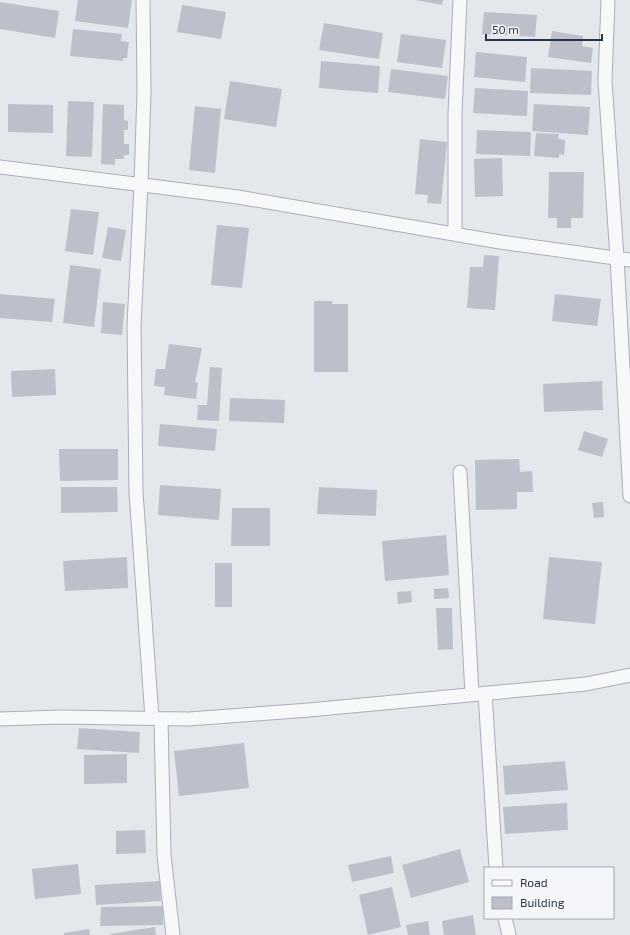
<svg xmlns="http://www.w3.org/2000/svg" width="630" height="935" font-family="'Exo 2',sans-serif">
<rect width="100%" height="100%" fill="#e4e7ec"/>
<path fill="#bbc0ca" d="M78,0H132L128,28L75,21Z
M416,0H443L442,5Z
M0,2L59,11L55,38L0,29Z
M182,5L226,12L221,39L177,32Z
M484,12L537,15L535,37L482,34Z
M324,23L383,33L379,59L319,50Z
M73,29L122,34L121,41L129,42L127,58H123V61L70,56Z
M552,31L583,36L582,46L593,48L591,63L548,57Z
M401,34L446,40L442,68L397,62Z
M476,52L527,57L525,82L474,77Z
M321,61L380,66L378,93L319,88Z
M531,68L592,71L591,95L530,93Z
M391,69L448,76L445,99L388,92Z
M230,81L282,89L276,127L224,119Z
M475,88L528,91L527,116L473,113Z
M68,101L94,102L92,157L66,156Z
M8,104L53,105V133L8,132Z
M103,104L124,105V120L128,121V130H124V144H129V155H124V159H115V165L101,164Z
M534,104L590,107L588,135L532,131Z
M195,106L221,109L215,173L189,170Z
M477,130L531,132L530,156L476,154Z
M536,133L559,134L558,139L565,140L564,155L559,154V158L534,156Z
M420,139L447,142L441,204L427,203L428,195L415,194Z
M502,158L503,196L475,197L474,159Z
M549,172H584L583,218H571V228H557V218H548Z
M71,209L99,212L93,255L65,251Z
M217,225L249,228L242,288L211,285Z
M108,227L126,230L121,261L102,258Z
M484,255L499,256L495,310L467,308L470,267H483Z
M70,265L101,269L94,327L63,323Z
M0,294L55,299L52,322L0,318Z
M555,294L601,299L597,326L552,321Z
M314,301H333L332,304H348V372H314Z
M103,302L125,304L122,335L101,333Z
M169,344L202,348L195,382L198,383L196,399L164,395L165,387L154,386L156,369H165Z
M210,367L222,368L219,421L197,420L198,405H207Z
M55,369L56,395L12,397L11,371Z
M602,381L603,410L544,412L543,384Z
M230,398L285,400L284,423L229,421Z
M160,424L217,429L215,451L158,446Z
M584,431L608,439L602,457L578,450Z
M59,449H118V480L60,481Z
M519,459L520,472L532,471L533,492H517V509L476,510L475,460Z
M160,485L221,489L219,520L158,515Z
M61,487H117L118,512L61,513Z
M319,487L377,490L376,516L317,514Z
M603,502L604,517L594,518L592,503Z
M232,508H270V546H231Z
M446,535L449,575L385,581L382,541Z
M127,557L128,588L65,591L63,561Z
M549,557L602,562L595,624L543,619Z
M215,563H232V607H215Z
M448,588L449,598L434,599V589Z
M411,591L412,602L398,604L397,592Z
M436,608H452L453,649L438,650Z
M79,728L140,732L139,753L77,749Z
M244,743L249,788L179,796L174,751Z
M127,754V783L84,784V755Z
M565,761L568,790L505,795L503,766Z
M567,803L568,830L505,834L503,807Z
M145,830L146,853L116,854V831Z
M460,849L469,882L411,898L402,865Z
M391,856L394,873L352,882L348,865Z
M78,864L81,894L35,899L32,869Z
M160,881L161,901L96,905L95,885Z
M392,887L401,927L368,935L359,895Z
M163,906V925L100,926L101,907Z
M473,915L476,935H444L442,921Z
M428,921L430,935H408L406,925Z
M155,927L156,935H110V934Z
M89,929L90,935H64V933Z"/>
<g fill="none" stroke-linecap="round" stroke-linejoin="round">
<g stroke="#a9aeb7" stroke-width="15">
<path id="minor" d="M143,0L144,91L141,185L134,325L136,492L152,718
M608,0L605,81L617,258L630,496
M0,167L238,197L500,242L630,260
M455,234V113L460,0
M460,472L472,694
M485,693L496,868
M0,719L60,717L189,719L309,710L586,684L630,675
M161,719L164,855L173,935
M505,918L509,935"/>
</g>
<use href="#minor" stroke="#f7f8fa" stroke-width="13"/>
</g>
<rect x="484" y="867" width="130" height="52" fill="#f4f6f9" stroke="#a4a8b1"/>
<rect x="492" y="880" width="20" height="6" fill="#f7f8fa" stroke="#a4a8b1"/>
<text x="520" y="887" font-size="12" fill="#2b3445">Road</text>
<rect x="492" y="897" width="20" height="12" fill="#bbc0ca" stroke="#a4a8b1"/>
<text x="520" y="907" font-size="12" fill="#2b3445">Building</text>
<path d="M486 34v6h116v-6" fill="none" stroke="#2b3445" stroke-width="2"/>
<text x="492" y="34" font-size="12" fill="#2b3445" stroke="#f4f6f9" stroke-width="3" paint-order="stroke">50 m</text>
</svg>
